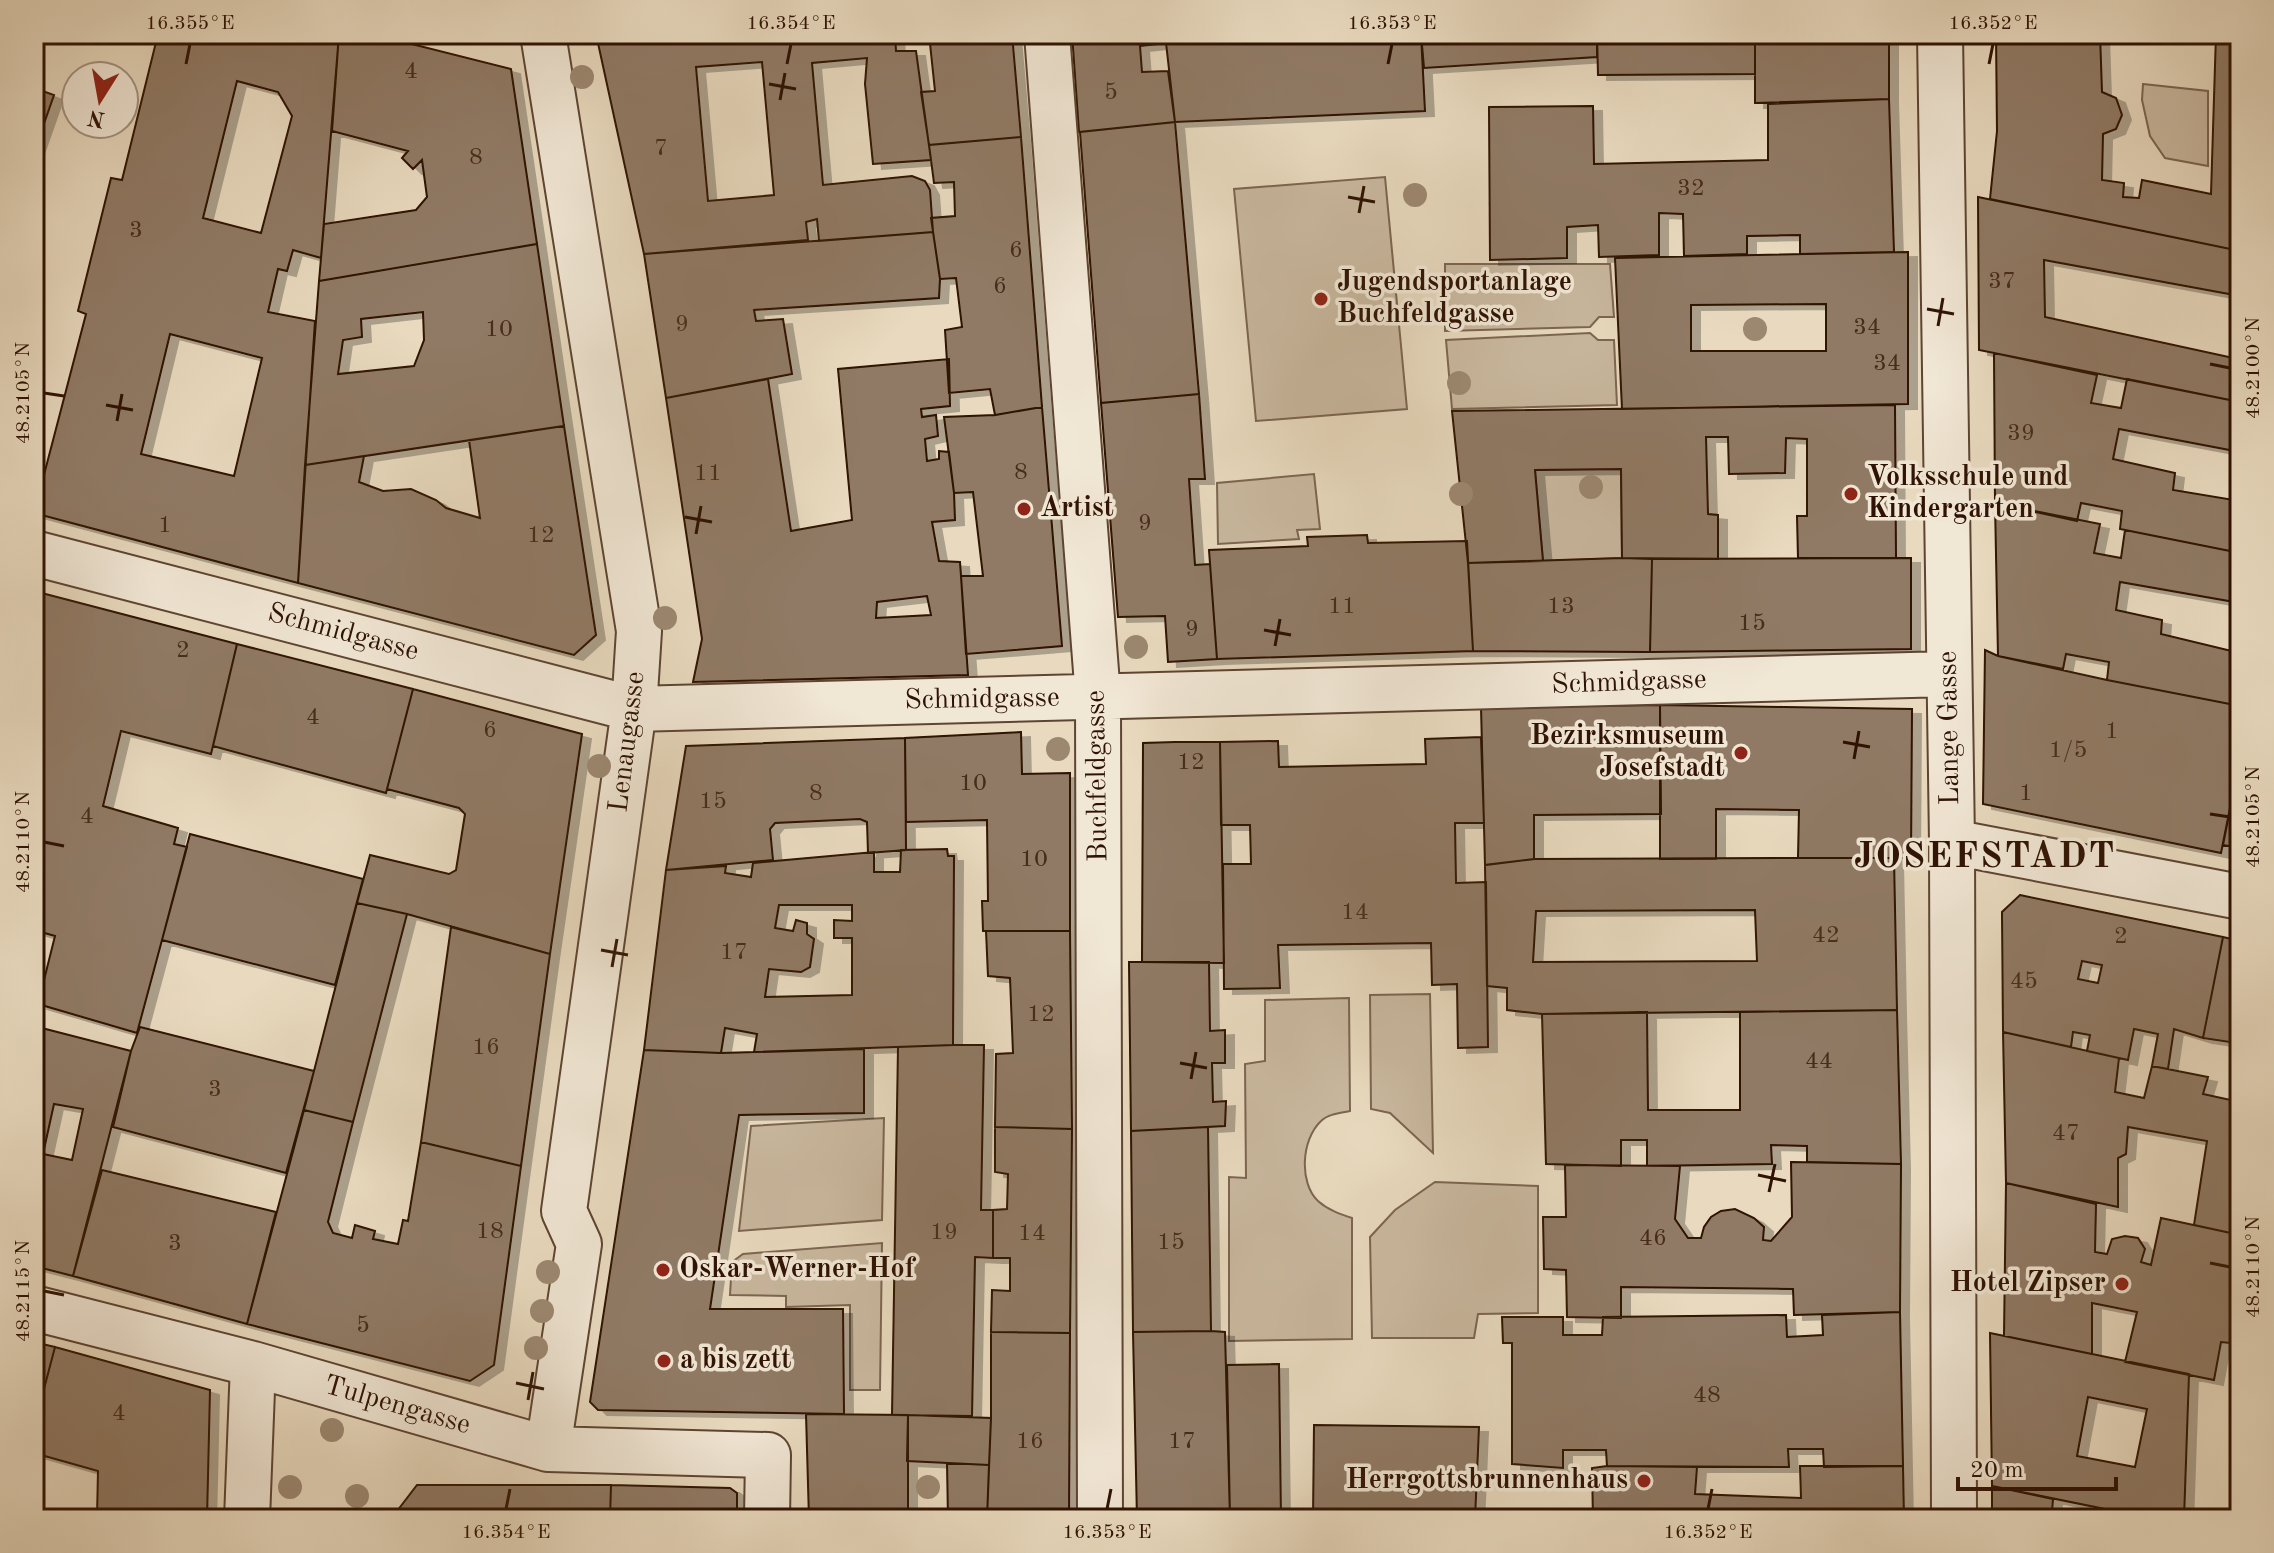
<svg xmlns="http://www.w3.org/2000/svg" width="2274" height="1553" font-family="'Old Standard TT',serif">
<defs>
<filter id="shadow"><feDropShadow dx="9" dy="5" stdDeviation="0" flood-color="#0004"/></filter>
</defs>
<rect width="100%" height="100%" fill="#e9dabf"/>
<filter id="stains"><feTurbulence type="fractalNoise" baseFrequency=".0025" numOctaves="4"/><feColorMatrix values="0 0 0 0 .2 0 0 0 0 .09 0 0 0 0 .02 0 0 0 .5 -.17"/></filter>
<radialGradient id="worn" r=".72"><stop offset=".6" stop-color="#630" stop-opacity="0"/><stop offset="1" stop-color="#630" stop-opacity=".3"/></radialGradient>
<path fill="#c9b89f" stroke="#7c6551" stroke-width="2" d="M2143,84L2208,91V166L2165,158L2150,136L2142,100Z
M1385,177L1407,409L1256,421L1234,189Z
M1445,264H1610L1614,317H1599L1590,327L1445,331Z
M1590,333L1598,340H1614L1617,405L1452,409L1446,340Z
M1621,469L1622,558L1543,561L1535,470Z
M1314,474L1320,529L1297,530L1299,539L1218,544L1217,483Z
M1430,994L1433,1153L1390,1113L1371,1109L1370,995Z
M1349,998L1350,1111C1340,1113 1328,1114 1321,1121C1301,1140 1299,1183 1318,1201C1328,1210 1340,1214 1352,1218V1339L1229,1341V1177L1246,1178L1245,1064L1265,1061V1000Z
M884,1118L882,1220L739,1231L751,1126Z
M1435,1182L1538,1186V1313L1478,1314L1474,1338H1372L1370,1237L1395,1210Z
M882,1243L880,1390H850V1305L786,1307V1296L730,1295L732,1262L743,1254Z"/>
<path fill="#907a65" stroke="#2f1203" stroke-width="2" fill-rule="evenodd" filter="url(#shadow)" d="M158,34H339L321,258L293,250L287,271L278,269L268,312L315,321L298,583L34,513L86,314L78,311L111,178L122,180ZM237,81L278,92L292,116L261,233L203,218ZM170,334L262,358L234,476L141,454Z
M339,34H372L511,69L537,244L319,281L324,224L416,210L427,197L422,160L413,169L402,158L408,151L332,131Z
M596,34H895L896,51H916L931,160L873,164L865,84L867,58L812,63L823,185L912,176L925,181L930,190L933,232L819,241L817,219L806,222L808,240L644,254ZM762,62L774,195L708,201L696,67Z
M929,34H1012L1021,137L929,145L921,92L935,91Z
M1072,34H1165L1166,43L1140,46L1142,72L1168,71L1175,122L1079,132Z
M1165,34H1421L1425,111L1175,122Z
M1421,34H1597V57L1424,68Z
M1597,34H1755V74L1598,75Z
M1755,34H1889V99L1755,103Z
M1996,34H2100L2102,92L2116,98L2122,115L2116,129L2103,134L2102,180L2124,183L2123,197L2139,198L2142,180L2211,194L2216,34H2240V251L1990,199L1997,131Z
M34,88L54,95L34,152Z
M1889,99L1894,252L1800,254V235L1747,236V254L1684,256L1683,214L1659,213V255L1599,257L1598,225L1567,227V258L1490,260L1489,107L1593,106L1594,164L1768,160V104Z
M1175,122L1199,394L1101,403L1080,132Z
M1021,137L1042,407L995,415L990,389L949,393L945,330L962,327L956,278L940,279L931,218L955,216L954,182L934,183L929,145Z
M1978,197L2240,251V296L2044,260L2045,317L2238,359L2230,400L1979,350Z
M933,232L940,279L939,298L754,310L756,321L783,319L792,374L666,398L644,254Z
M537,244L564,426L305,465L319,281ZM423,312L424,340L414,366L338,374L343,340L362,337L361,319Z
M1908,252V404L1622,409L1615,258ZM1826,304V351H1691V305Z
M1994,353L2097,375L2091,403L2121,408L2127,379L2240,402V452L2119,429L2113,459L2175,473L2173,490L2240,501V553L2120,529L2122,511L2081,503L2077,521L1995,503Z
M949,359L950,406L921,409L922,417L936,415L938,436L925,439L927,461L939,459V451L949,452L954,493L955,520L932,522L939,561L960,562L968,675L693,682L702,639L666,398L768,379L791,531L852,520L838,369ZM927,596L931,615L876,618L877,602Z
M1199,394L1205,479H1189L1195,565L1210,564L1217,659L1168,662L1165,616L1118,617L1101,403Z
M1895,405L1896,558H1798L1797,516H1807V439L1786,438L1785,473L1729,474L1728,437H1706L1708,514L1718,515V559L1622,558L1621,469L1535,470L1543,561L1468,563L1452,411Z
M1042,407L1062,646L966,654L961,576H983L973,492L954,493L944,417L995,415Z
M564,426L596,635L574,655L298,583L305,465L364,456L359,482L383,491L411,489L436,500L446,508L480,518L469,440Z
M1995,503L2100,524L2094,553L2121,558L2125,530L2240,553V603L2120,582L2116,610L2162,620L2161,634L2240,653V706L2107,680L2109,662L2066,654L2063,669L1998,656Z
M1367,535L1368,543L1467,541L1473,651L1217,659L1209,550L1308,546L1307,537Z
M1622,558L1652,559L1650,652L1473,651L1468,563Z
M1911,558V649L1650,652L1652,559Z
M34,591L237,644L211,754L121,731L103,806L178,828L174,844L187,847L137,1033L38,1004L55,936L34,930Z
M237,644L413,689L386,793L213,746Z
M1985,650L1998,656L2107,680L2240,706V758L2221,853L1983,804Z
M413,689L582,734L550,954L407,914L357,903L370,855L449,874L456,870L465,814L459,808L387,789Z
M1660,705L1912,709L1911,858H1798L1799,810L1716,809V859H1660Z
M1660,705L1661,814L1534,815V859L1485,865L1481,707Z
M1021,732L1022,774L1070,773V931H983L982,901H988L987,820L906,822L905,738Z
M1481,737L1484,823H1455L1456,883L1486,882L1488,1047L1458,1048L1457,984L1432,985L1431,943L1278,945L1280,988L1224,989L1223,864H1251L1250,825H1221L1220,742L1278,741L1279,767L1426,764L1425,739Z
M905,738L906,850L868,853L867,822L860,819L775,823L770,829L773,860L666,870L686,746Z
M1175,742H1220L1224,963L1142,962L1143,743Z
M2240,758V848L2223,845Z
M190,834L363,879L335,985L162,940Z
M947,849L948,856H954L953,1045L754,1052L757,1034L725,1028L721,1053L644,1050L666,870L726,866L725,873L751,877L753,863L874,852V872H900L901,850ZM779,905H852V921L834,920V938H852V995L765,997L769,969L801,972L810,967L814,939L807,934V923L796,920L793,931L775,928Z
M1798,858H1894L1897,1010L1542,1014L1507,1010V988L1487,986L1485,865L1534,859ZM1755,910L1757,961L1533,962L1536,911Z
M2020,895L2223,937L2203,1038L2174,1029L2168,1069L2152,1066L2158,1034L2134,1029L2128,1060L2087,1051L2090,1035L2073,1032L2071,1047L2003,1032L2002,912ZM2082,961L2102,965L2098,983L2078,979Z
M357,903L407,914L353,1122L304,1110Z
M451,927L550,954L521,1166L421,1142Z
M986,931H1070L1072,1129L995,1127L996,1054L1013,1053L1010,978L988,976Z
M2223,937L2240,941V1052L2235,1051L2237,1043L2203,1038Z
M1129,962H1209L1210,1031L1225,1030V1063H1212L1213,1102L1226,1101L1225,1126L1131,1131Z
M1897,1010L1901,1164L1807,1162V1146L1771,1145L1772,1164L1647,1166V1140H1621V1166L1546,1164L1542,1014L1647,1012L1648,1110H1740V1012Z
M34,1026L131,1051L73,1276L34,1266V1140L40,1114L34,1112ZM54,1104L83,1109L72,1160L43,1154Z
M140,1027L314,1071L286,1173L113,1127L131,1051Z
M2003,1032L2119,1058L2115,1092L2144,1098L2152,1066L2208,1077L2203,1094L2240,1102V1235L2194,1225L2207,1141L2128,1127L2126,1154L2118,1158V1207L2006,1183Z
M953,1045H984L981,1210H993V1258L975,1257L972,1416L892,1415L898,1047Z
M864,1049V1113L739,1115L710,1309H843L844,1414L598,1410L590,1402L644,1050L721,1053Z
M304,1110L353,1122L328,1222L333,1233L352,1238L355,1225L375,1231L373,1239L398,1244L403,1220L408,1221L421,1142L521,1166L494,1365L470,1381L247,1324Z
M995,1127L1072,1129L1070,1333L991,1332L992,1290L1010,1291V1258H993V1210L1007,1209L1008,1174L995,1172Z
M1208,1127L1211,1331L1133,1332L1131,1131Z
M1791,1162L1901,1164L1900,1312L1794,1315L1793,1289L1621,1287V1318L1567,1317L1566,1270L1544,1269L1543,1217H1566L1565,1165L1680,1166L1675,1219L1688,1238H1701L1704,1227L1711,1217L1721,1211L1735,1209L1754,1218L1764,1227L1763,1240L1771,1241L1792,1217Z
M102,1170L276,1212L247,1324L73,1276Z
M2006,1183L2096,1204L2095,1252L2107,1254L2112,1239L2125,1236L2138,1238L2145,1249L2141,1262L2151,1265L2161,1218L2240,1235V1344L2221,1342L2214,1380L2125,1362L2137,1312L2092,1303V1354L2004,1336Z
M1900,1312L1903,1466L1824,1467L1823,1449H1788L1789,1467L1607,1466L1606,1450H1563V1468L1512,1464V1343H1503L1502,1317H1563V1335H1602L1603,1317L1786,1315L1787,1337L1823,1335L1822,1315Z
M1211,1331L1225,1332L1230,1519H1137L1133,1332Z
M991,1332L1070,1333L1069,1519H987L991,1418Z
M1990,1333L2189,1374L2184,1519H2154L1992,1486ZM2088,1397L2147,1409L2135,1467L2077,1456Z
M34,1342L55,1347L34,1427Z
M55,1347L210,1390L207,1519H94L97,1516L98,1471L34,1453V1427Z
M1279,1364L1281,1519H1230L1227,1365Z
M806,1414L908,1415V1519H809Z
M908,1415L991,1418L989,1465L907,1461Z
M1314,1425L1479,1427L1475,1519H1313Z
M947,1463L989,1465L987,1519H948Z
M1607,1466L1697,1467L1695,1494L1801,1498L1800,1466H1903L1904,1519H1593L1592,1468Z
M417,1485H611L610,1519H391Z
M611,1485L730,1488L737,1493V1519H610Z
M1992,1486L2053,1499L2052,1512L2089,1519H1992Z
M2095,1507L2138,1516V1519H2092Z"/>
<g fill="none" stroke-linecap="round" stroke-linejoin="round">
<g stroke="#5e4432" stroke-width="48">
<path id="minor" d="M543,34L639,631L634,709L564,1211L579,1244L548,1449
M1047,34L1098,697L1100,1519
M1940,34L1952,842L1954,1519
M34,553L634,709L1949,674
M1952,842L2240,897
M34,1308L253,1364L548,1449L768,1455L767,1519
M247,1519L253,1364"/>
</g>
<use href="#minor" stroke="#f1e7d5" stroke-width="44"/>
</g>
<g fill="#9c8871">
<circle cx="582" cy="77" r="12"/>
<circle cx="1415" cy="195" r="12"/>
<circle cx="1755" cy="329" r="12"/>
<circle cx="1459" cy="383" r="12"/>
<circle cx="1591" cy="487" r="12"/>
<circle cx="1461" cy="494" r="12"/>
<circle cx="665" cy="618" r="12"/>
<circle cx="1136" cy="647" r="12"/>
<circle cx="1058" cy="749" r="12"/>
<circle cx="599" cy="766" r="12"/>
<circle cx="548" cy="1272" r="12"/>
<circle cx="542" cy="1311" r="12"/>
<circle cx="536" cy="1348" r="12"/>
<circle cx="332" cy="1430" r="12"/>
<circle cx="290" cy="1487" r="12"/>
<circle cx="928" cy="1487" r="12"/>
<circle cx="357" cy="1496" r="12"/>
</g>
<path fill="none" stroke="#2f1203" stroke-width="3" d="M186,64L190,44M787,64L791,44M1388,64L1392,44M1989,64L1993,44M769,84L796,89M780,100L785,73M1348,197L1375,202M1359,213L1364,186M1927,309L1954,314M1938,326L1943,298M2210,364L2230,368M44,393L64,396M106,405L133,410M117,421L122,394M685,517L712,522M696,534L701,506M1264,630L1291,635M1275,646L1280,619M1843,742L1870,747M1854,759L1859,731M2210,814L2230,817M44,842L64,846M601,950L628,955M612,967L617,939M1180,1063L1207,1068M1191,1079L1196,1052M1758,1175L1786,1181M1769,1192L1775,1164M2210,1263L2230,1267M44,1291L64,1295M516,1383L544,1389M528,1400L533,1372M506,1509L510,1489M1107,1509L1111,1489M1708,1509L1712,1489"/>
<g fill="#8f2418" stroke="#f1e7d5" stroke-width="3">
<circle cx="1321" cy="299" r="8"/>
<circle cx="1851" cy="494" r="8"/>
<circle cx="1024" cy="509" r="8"/>
<circle cx="1741" cy="753" r="8"/>
<circle cx="663" cy="1270" r="8"/>
<circle cx="2122" cy="1284" r="8"/>
<circle cx="664" cy="1361" r="8"/>
<circle cx="1644" cy="1481" r="8"/>
</g>
<g text-anchor="middle" dominant-baseline="central" stroke-width="7" stroke-linejoin="round" paint-order="stroke">
<g font-size="24" fill="#472c1c">
<text x="411" y="72">4</text>
<text x="1111" y="93">5</text>
<text x="661" y="149">7</text>
<text x="476" y="158">8</text>
<text x="1691" y="189">32</text>
<text x="136" y="231">3</text>
<text x="1016" y="251">6</text>
<text x="2002" y="282">37</text>
<text x="1000" y="287">6</text>
<text x="682" y="325">9</text>
<text x="1867" y="328">34</text>
<text x="499" y="330">10</text>
<text x="1887" y="364">34</text>
<text x="2021" y="434">39</text>
<text x="1021" y="473">8</text>
<text x="708" y="474">11</text>
<text x="1145" y="524">9</text>
<text x="165" y="526">1</text>
<text x="541" y="536">12</text>
<text x="1342" y="607">11</text>
<text x="1561" y="607">13</text>
<text x="1752" y="624">15</text>
<text x="1192" y="630">9</text>
<text x="183" y="651">2</text>
<text x="313" y="718">4</text>
<text x="490" y="731">6</text>
<text x="2112" y="732">1</text>
<text x="2068" y="751">1/5</text>
<text x="1191" y="763">12</text>
<text x="973" y="784">10</text>
<text x="816" y="794">8</text>
<text x="2026" y="794">1</text>
<text x="713" y="802">15</text>
<text x="87" y="817">4</text>
<text x="1034" y="860">10</text>
<text x="1355" y="913">14</text>
<text x="1826" y="936">42</text>
<text x="2121" y="937">2</text>
<text x="734" y="953">17</text>
<text x="2024" y="982">45</text>
<text x="1041" y="1015">12</text>
<text x="486" y="1048">16</text>
<text x="1819" y="1062">44</text>
<text x="215" y="1090">3</text>
<text x="2066" y="1134">47</text>
<text x="490" y="1232">18</text>
<text x="944" y="1233">19</text>
<text x="1032" y="1234">14</text>
<text x="1653" y="1239">46</text>
<text x="1171" y="1243">15</text>
<text x="175" y="1244">3</text>
<text x="363" y="1326">5</text>
<text x="1707" y="1396">48</text>
<text x="119" y="1414">4</text>
<text x="1030" y="1442">16</text>
<text x="1182" y="1442">17</text>
</g>
<g font-size="28" font-weight="bold" fill="#2f1203" stroke="#f1e7d5" text-anchor="start">
<text x="1337" y="283">Jugendsportanlage<tspan x="1337" dy="32">Buchfeldgasse</tspan></text>
<text x="1867" y="478">Volksschule und<tspan x="1867" dy="32">Kindergarten</tspan></text>
<text x="1040" y="509">Artist</text>
<text x="1725" y="737" text-anchor="end">Bezirksmuseum<tspan x="1725" dy="32">Josefstadt</tspan></text>
<text x="679" y="1270">Oskar-Werner-Hof</text>
<text x="2106" y="1284" text-anchor="end">Hotel Zipser</text>
<text x="680" y="1361">a bis zett</text>
<text x="1628" y="1481" text-anchor="end">Herrgottsbrunnenhaus</text>
</g>
<g font-size="28" fill="#2f1203" stroke="#f1e7d5">
<text transform="translate(343 633) rotate(15)">Schmidgasse</text>
<text transform="translate(1629 683) rotate(-2)">Schmidgasse</text>
<text transform="translate(982 700) rotate(-1)">Schmidgasse</text>
<text transform="translate(1950 728) rotate(-91)">Lange Gasse</text>
<text transform="translate(628 742) rotate(-83)">Lenaugasse</text>
<text transform="translate(1098 776) rotate(-91)">Buchfeldgasse</text>
<text transform="translate(397 1406) rotate(16)">Tulpengasse</text>
</g>
<g font-size="36" font-weight="bold" letter-spacing="2" fill="#2f1203" stroke="#f1e7d5">
<text x="1985" y="858">JOSEFSTADT</text>
</g>
</g>
<rect width="2274" height="1553" fill="none" stroke="#e9dabf" stroke-width="88"/>
<g transform="translate(100 100) rotate(191)"><circle r="38" fill="#f1e7d5" stroke="#a39281" stroke-width="2"/>
<path d="M0-6L14 30L0 20L-14 30Z" fill="#8f2418"/>
<text y="-12" font-size="22" font-weight="bold" text-anchor="middle" fill="#2f1203">N</text>
</g>
<path d="M1958 1477v12h158v-12" fill="none" stroke="#2f1203" stroke-width="4"/>
<text x="1970" y="1477" font-size="24" fill="#2f1203" stroke="#f1e7d5" stroke-width="6" paint-order="stroke">20 m</text>
<rect x="44" y="44" width="2186" height="1465" fill="none" stroke="#2f1203" stroke-width="3"/>
<g font-size="20" text-anchor="middle" fill="#2f1203">
<text x="190" y="29">16.355°E</text>
<text x="791" y="29">16.354°E</text>
<text x="1392" y="29">16.353°E</text>
<text x="1993" y="29">16.352°E</text>
<text transform="translate(2252 368) rotate(-90)" y="7">48.2100°N</text>
<text transform="translate(22 393) rotate(-90)" y="7">48.2105°N</text>
<text transform="translate(2252 817) rotate(-90)" y="7">48.2105°N</text>
<text transform="translate(22 842) rotate(-90)" y="7">48.2110°N</text>
<text transform="translate(2252 1267) rotate(-90)" y="7">48.2110°N</text>
<text transform="translate(22 1291) rotate(-90)" y="7">48.2115°N</text>
<text x="506" y="1538">16.354°E</text>
<text x="1107" y="1538">16.353°E</text>
<text x="1708" y="1538">16.352°E</text>
</g>
<rect width="100%" height="100%" filter="url(#stains)"/>
<rect width="100%" height="100%" fill="url(#worn)"/>
</svg>
